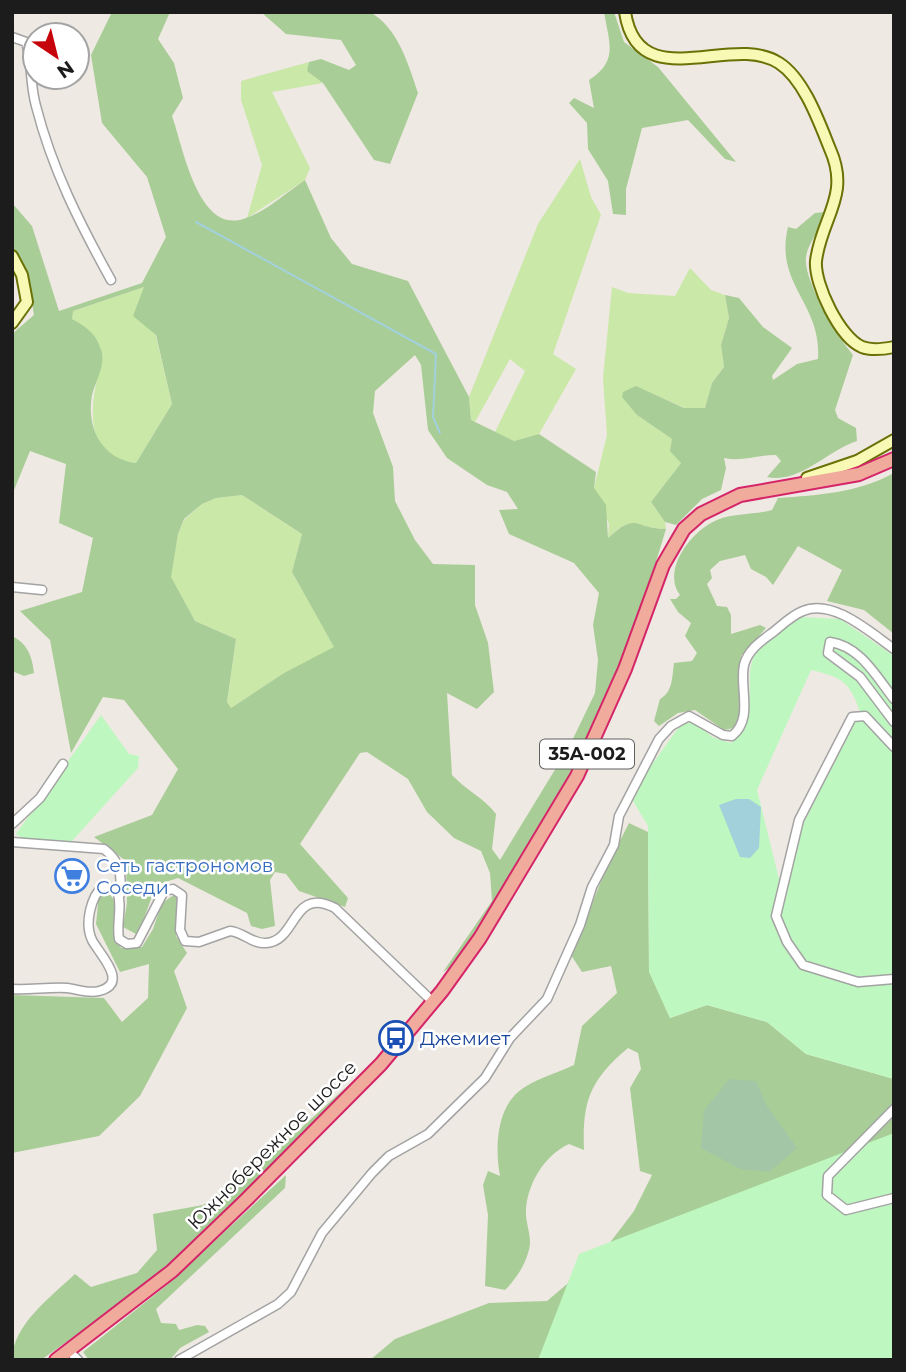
<svg xmlns="http://www.w3.org/2000/svg" width="906" height="1372" font-family="Montserrat,sans-serif">
<rect width="100%" height="100%" fill="#eee9e2"/>
<path fill="#cae8a7" d="M309,62L308,71L323,83L272,92L310,168L305,180L247,218L262,165L241,100V81Z
M580,159L591,197L601,215L553,354L576,369L539,434L514,441L495,432L525,371L510,359L475,422L471,420L469,397L538,224Z
M690,268L711,290L725,295L729,318L721,345L724,367L712,383L705,408H685L635,386L637,415L672,439L681,463L651,502L665,522L666,529C636,529 634,512 608,538L609,524L594,488L607,435L603,378L612,287L628,293L675,296Z
M144,287L172,404L136,463C77,456 92,396 103,356L71,318L73,311Z
M242,495L302,534L292,572L335,648L284,673L231,708L227,703L236,639L195,621L170,577L178,534L184,520L202,504L216,498Z"/>
<path fill="#a9cd97" fill-rule="evenodd" d="M112,12H170L158,39L174,63L183,98L172,116C183,146 198,237 246,218C267,211 287,192 305,180L331,238L352,264L408,281L469,397L471,420L514,441L539,434L596,472L594,488L606,505L608,538C638,511 633,529 666,529C642,609 610,703 572,777C538,843 494,906 452,966L443,972L492,901L490,873L481,851L454,838L427,812L408,779L367,752L360,753L300,844L348,898L345,907L299,891L286,874L275,872L270,880L275,926L262,929L251,926L247,913L178,878L156,885L138,935L123,927L127,903L126,861L94,837L152,815L178,769L124,700L103,697L71,753L50,640L20,611L82,592L93,538L59,523L66,464L30,451L12,495V334L34,315L29,283L12,251V203L32,226L59,311L142,283L166,237L147,177L102,123L91,55ZM144,287L133,316L156,335L172,404L136,463C102,459 86,428 92,395C95,383 105,365 102,353C97,334 88,328 72,319L73,311ZM415,355L421,365L428,430L447,458L487,485L507,492L518,509L499,510L509,534L574,563L599,593L593,625L598,660L595,693L570,745L500,860L492,849L496,814C484,798 466,790 452,775L447,693L477,709L494,692L488,643L475,605V565L433,564L415,540L395,501L393,467L373,413L375,391ZM242,495L302,534L292,572L334,647L284,673L231,708L227,702L236,639L195,621L171,577L178,534L184,519L202,504L216,498Z
M261,12H370C398,28 408,63 418,93L390,164L374,160L323,83L307,71L309,62L321,59L349,70L356,65L341,40L286,34Z
M604,12H614L624,42L658,67L736,162L725,159L688,120L642,128L626,189V215L613,214L608,181L588,149L587,123L569,103L574,98L594,108L589,80C619,61 609,43 604,12Z
M826,212C822,228 808,242 806,257C803,281 838,337 853,355L835,410L838,418L856,428L857,441C828,450 800,484 767,477L781,461L776,455C757,455 742,462 724,458L726,468L721,490L702,499L676,525L665,522L651,502L681,463L670,451L672,439L637,415L622,397L623,392L636,386L684,408H705L712,383L724,367L721,345L729,318L725,295L739,298L763,327L792,348L772,376L773,380L797,364L818,359C822,303 774,285 788,227L796,229L815,213Z
M894,473V634L864,610L827,601L842,570L798,546L773,585L766,577L751,569L745,555L720,561L710,570L712,578L707,584L717,606L727,607L731,615V634L760,625L766,628L741,656C739,678 748,710 734,728L724,730L695,710L678,713L659,726L654,721L660,699C673,692 672,677 674,663L692,661L697,653L685,636L691,623L678,612L670,599H676L680,595C661,570 692,530 717,520C733,513 755,515 772,510L778,498C819,495 857,493 894,473Z
M12,636C28,644 32,656 34,673L24,676L12,671Z
M629,823L648,832L649,971L670,1018L707,1005L767,1022L806,1054L894,1079V1360H370L395,1339L489,1303L547,1301L599,1257L634,1211L652,1175L640,1171L630,1088L641,1069L638,1053L628,1048C590,1080 582,1101 584,1150L569,1144C544,1155 525,1187 526,1215C527,1229 533,1239 528,1253C524,1267 515,1280 505,1290L485,1286L488,1215L483,1185L488,1171L500,1176C495,1150 496,1111 518,1092C532,1080 557,1073 574,1065L582,1026L617,993L611,966L582,972L571,955L609,862Z
M108,892L114,900V928L121,948L142,947L153,929L162,903L174,895L180,901L176,936L187,953L174,971L187,1008L140,1096L99,1136L12,1153V995L104,998L122,1022L148,998L149,964L120,972L96,924L99,894Z
M353,1081L356,1084L268,1173L147,1285L41,1360H12C12,1325 52,1296 75,1274L91,1287L137,1273L157,1250L153,1214L203,1205L258,1167Z
M286,1175L285,1188L156,1309L161,1323L176,1324L179,1330L197,1325L205,1326L209,1332L180,1348L170,1360H89L83,1352L167,1285Z"/>
<path fill="#a3c6a7" d="M729,1079L756,1081L767,1106L797,1148L769,1172L740,1169L701,1148L704,1111Z"/>
<path fill="#bef8c0" fill-rule="evenodd" d="M801,617L840,619L894,656V1079L806,1054L767,1022L707,1005L670,1018L649,972L648,826L633,801L648,770L681,724L695,722L712,737L731,743C766,709 736,673 761,646C772,635 789,626 801,617ZM811,670C842,677 850,682 860,712L796,838L779,879L757,790Z
M101,715L129,754L139,756L138,768L72,841H26L16,834Z
M894,1133V1360H538L579,1254Z"/>
<path fill="#a2d1db" d="M736,799H749L761,807L759,848L750,858L740,857L719,805Z"/>
<g fill="none" stroke-linecap="round" stroke-linejoin="round">
<path stroke="#a2d1db" stroke-width="2" d="M196,222L436,354L433,417L440,433"/>
<g stroke="#a3a3a3" stroke-width="11">
<path id="minor" d="M12,37L26,42C32,63 30,85 36,106C52,169 80,224 111,280
M12,587L42,590
M894,699C876,676 860,646 830,642L828,653L860,677L894,722
M894,747L865,716L852,717L799,820L776,916L787,942L803,965L858,982L894,979
M12,824L40,798L63,764
M12,842L104,849C120,861 122,874 120,894
M12,989C30,990 48,987 67,988C77,989 88,994 99,991C130,983 99,954 92,940C84,923 91,896 104,885L117,890C123,906 116,923 119,939L127,944L137,943L164,891L173,889L182,895L180,930L185,941L199,942L230,931C243,932 252,944 266,943C298,941 291,886 335,908L433,1002
M894,1109L828,1176L827,1195L846,1210L894,1198
M72,1354L78,1360
M179,1360L278,1304L291,1292L322,1233L372,1173L389,1156L428,1134L485,1078L510,1038L547,999L580,925L592,887L614,845L619,816L659,739L671,726L689,716L723,735L732,736C754,718 739,688 744,665C748,650 761,641 772,633C781,626 792,615 803,611C833,598 871,633 894,649"/>
</g>
<g stroke="#6a7106" stroke-width="14">
<path id="secondary" d="M625,12C638,98 732,32 779,63C804,79 819,122 830,149C851,196 821,218 816,261C814,284 840,338 862,347C872,351 884,349 894,347
M12,256L22,275L27,302L12,323
M807,478L857,461L894,440"/>
</g>
<g stroke="#d52569" stroke-width="16">
<path id="trunk" d="M56,1360L172,1271L247,1199L381,1064L442,991L480,938L577,776L625,669L663,565L684,529L701,514L740,495L859,474L894,459"/>
</g>
<use href="#minor" stroke="#fff" stroke-width="8"/>
<use href="#secondary" stroke="#f8f9b5" stroke-width="10"/>
<use href="#trunk" stroke="#f0ab9c" stroke-width="12"/>
</g>
<defs>
<g id="supermarket-ring" transform="scale(1.75)"><circle r="9.5" fill="#fff" stroke="#3f7fe0" stroke-width="1.5"/><path d="M-6-5.5h2.5l.6 2H6L4.5 2H-2.5L-4.4-4H-6ZM-1.5 3.2a1.3 1.3 0 1 0 .1 0ZM3 3.2a1.3 1.3 0 1 0 .1 0Z" fill="#3f7fe0"/></g>
<g id="bus-ring" transform="scale(1.75)"><circle r="9.5" fill="#fff" stroke="#1a4fb4" stroke-width="1.5"/><path d="M-5-6H5V4H4V6H2V4H-2V6H-4V4H-5ZM-3.5-4V0h7V-4ZM-3.5 1.2v1.5H-2V1.2ZM2 1.2v1.5H3.5V1.2Z" fill="#1a4fb4"/></g>
</defs>
<g fill-rule="evenodd">
<use href="#supermarket-ring" x="72" y="876"/>
<use href="#bus-ring" x="396" y="1038"/>
</g>
<g text-anchor="middle" dominant-baseline="central" stroke-width="5" stroke-linejoin="round" paint-order="stroke">
<rect fill="#fff" stroke="#606060" stroke-width="2" x="540" y="739.5" width="94" height="29" rx="5"/>
<g font-size="18" font-weight="bold" fill="#1c1c1c">
<text x="587" y="754">35А-002</text>
</g>
<g font-size="19" fill="#366cbe" stroke="#fff" text-anchor="start">
<text x="96" y="865">Сеть гастрономов<tspan x="96" dy="22">Соседи</tspan></text>
</g>
<g font-size="19" fill="#164399" stroke="#fff" text-anchor="start">
<text x="420" y="1038">Джемиет</text>
</g>
<g font-size="19" fill="#1c1c1c" stroke="#fff">
<text transform="translate(272 1145) rotate(-45)">Южнобережное шоссе</text>
</g>
</g>
<rect width="906" height="1372" fill="none" stroke="#1c1c1c" stroke-width="28"/>
<g transform="translate(56 56) rotate(145)"><circle r="33" fill="#ffffff" stroke="#a4a4a4" stroke-width="2"/>
<path d="M0-5L12 26L0 18L-12 26Z" fill="#c6020a"/>
<text y="-10" font-size="19" font-weight="bold" text-anchor="middle" fill="#1c1c1c">N</text>
</g>
</svg>
